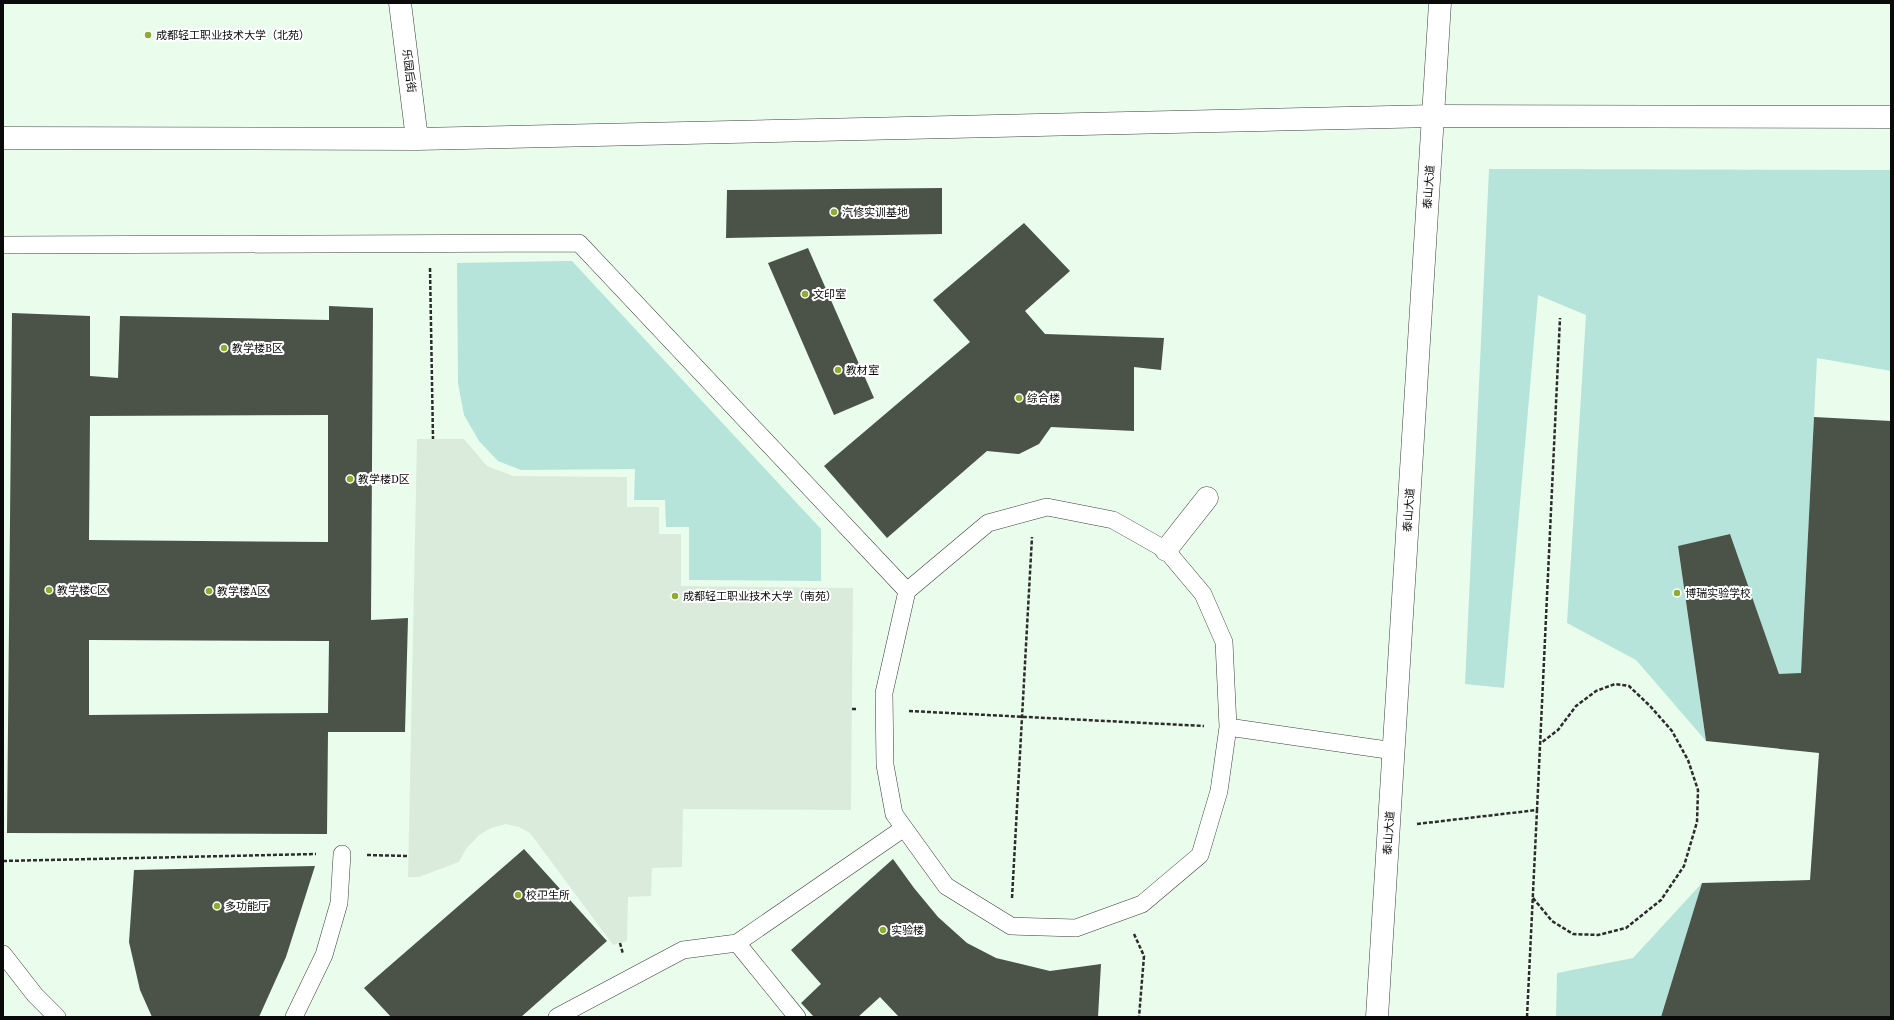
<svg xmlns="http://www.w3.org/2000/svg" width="1894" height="1020" font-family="'Source Serif 4','Noto Sans SC',serif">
<rect width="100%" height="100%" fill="#eafdec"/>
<path fill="#b7e4da" d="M1489,169L1891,170V371L1817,358L1801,674H1779L1729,534L1678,547L1706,741L1636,660L1567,623L1586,315L1538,295L1504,688L1465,684Z
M572,261L821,529V581L689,580V527H666L665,500H634L635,469L521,470L498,461L479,441L464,415L458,383L457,263Z
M1702,883L1661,1017H1556L1557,973L1633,958Z"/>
<path fill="#dbebdb" d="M417,439H464L487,466L513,476L627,477V507H659V534H681V586L853,588L851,810L683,809L682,867L652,868L651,896L628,897L627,941L613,945L530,833L519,827L506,824L491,828L479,835L466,849L459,862L419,877H408Z"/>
<path fill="#4b5248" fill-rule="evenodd" d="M942,188V234L726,238L727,190Z
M1024,223L1070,271L1025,311L1045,334L1164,338L1161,370L1134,367V431L1051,427L1039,444L1019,454L987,451L887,538L824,466L970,342L933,300Z
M808,248L874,398L834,415L768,263Z
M329,306L373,308L371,620L408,618L405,732H328L327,834L7,833L12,313L90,316V376L118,378L120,316L329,320ZM328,415V542L89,540L90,416ZM89,640L329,641L328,713L89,715Z
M1814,417L1891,421V1017H1661L1702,883L1810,880L1819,753L1706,741L1678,546L1730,534L1779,674L1801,673Z
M524,849L607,941L521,1017H391L364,988Z
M893,859L914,888L938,917L967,943L996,958L1050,971L1101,964L1098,1017H899L880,997L858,1017H814L801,1003L821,984L791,950Z
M315,866L286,957L259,1017H152L140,990L129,942L134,870Z"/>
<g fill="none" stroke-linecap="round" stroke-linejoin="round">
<g stroke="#3d3d3d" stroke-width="18">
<path id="service" d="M3,245L579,243L907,591
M1047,507L1113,520L1166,550L1203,594L1224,642L1228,727L1219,791L1200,855L1142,904L1076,928L1011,926L946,886L894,814L885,765L884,693L907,591L988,523Z
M1228,727L1394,751
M737,943L797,1017
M3,954L35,995L57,1017
M294,1017L324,955L339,903L342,854
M557,1017L683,950L737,943L904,828"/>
</g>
<g stroke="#3d3d3d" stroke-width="23">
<path id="minor" d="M400,3L417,139
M3,138L417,139L1434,116L1891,117
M1166,550L1207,498"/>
</g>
<g stroke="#3d3d3d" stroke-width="23">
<path id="tertiary" d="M1377,1017L1440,3"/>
</g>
<path stroke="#2c2c2c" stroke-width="2.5" stroke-dasharray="4 2" stroke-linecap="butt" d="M430,268L433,439
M852,709H858
M909,711L1204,726
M1417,824L1537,810L1560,318
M367,855L408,856
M3,861L316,854
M1012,898L1032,537
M1533,898L1552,921L1573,934L1598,935L1626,928L1661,900L1684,866L1697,822L1698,790L1688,760L1672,731L1650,706L1629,686L1615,684L1596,691L1576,706L1558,730L1541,743
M1134,934L1144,956L1139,1017
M620,943L623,954
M1527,1017L1537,810"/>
<use href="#service" stroke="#fff" stroke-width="17"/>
<use href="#minor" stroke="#fff" stroke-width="22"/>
<use href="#tertiary" stroke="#fff" stroke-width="22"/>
</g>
<g fill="#8dad30" stroke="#fff" stroke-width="1.5">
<circle cx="148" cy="35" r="4"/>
<circle cx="834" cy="212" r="4"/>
<circle cx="805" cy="294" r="4"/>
<circle cx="224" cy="348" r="4"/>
<circle cx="838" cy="370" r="4"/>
<circle cx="1019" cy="398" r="4"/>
<circle cx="350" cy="479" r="4"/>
<circle cx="49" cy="590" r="4"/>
<circle cx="209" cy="591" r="4"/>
<circle cx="1677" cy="593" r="4"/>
<circle cx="675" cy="596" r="4"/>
<circle cx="518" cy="895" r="4"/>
<circle cx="217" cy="906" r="4"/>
<circle cx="883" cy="930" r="4"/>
</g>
<g text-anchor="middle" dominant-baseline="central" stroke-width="4" stroke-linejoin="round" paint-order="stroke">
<g font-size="11" fill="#0a0a0a" stroke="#fff" text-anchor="start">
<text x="156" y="35">成都轻工职业技术大学（北苑）</text>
<text x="842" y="212">汽修实训基地</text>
<text x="813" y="294">文印室</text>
<text x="232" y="348">教学楼B区</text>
<text x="846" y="370">教材室</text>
<text x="1027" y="398">综合楼</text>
<text x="358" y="479">教学楼D区</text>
<text x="57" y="590">教学楼C区</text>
<text x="217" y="591">教学楼A区</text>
<text x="1685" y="593">博瑞实验学校</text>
<text x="683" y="596">成都轻工职业技术大学（南苑）</text>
<text x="526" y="895">校卫生所</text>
<text x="225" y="906">多功能厅</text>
<text x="891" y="930">实验楼</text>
</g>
<g font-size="11" fill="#0a0a0a" stroke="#fff">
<text transform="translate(409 71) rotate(83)">乐园后街</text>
<text transform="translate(1429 187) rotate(-86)">泰山大道</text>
<text transform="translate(1409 510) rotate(-86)">泰山大道</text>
<text transform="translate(1389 833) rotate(-86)">泰山大道</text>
</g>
</g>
<rect width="1894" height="1020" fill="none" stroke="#0a0a0a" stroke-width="8"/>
</svg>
